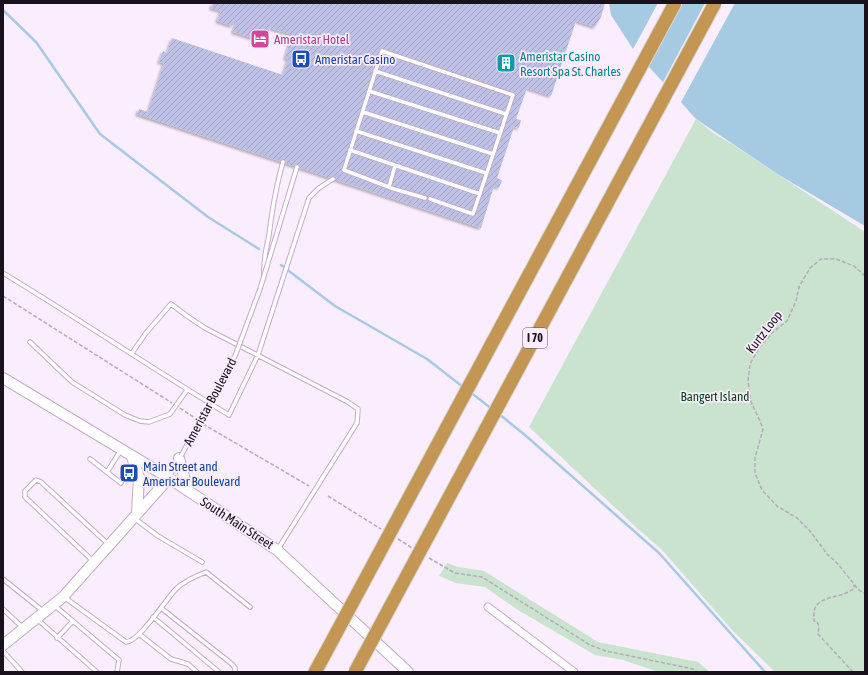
<svg xmlns="http://www.w3.org/2000/svg" width="868" height="675" font-family="'Asap Condensed',sans-serif">
<defs>
<pattern id="building-hatch" width="6" height="6" patternUnits="userSpaceOnUse"><rect width="6" height="6" fill="#bec1e5"/><path d="M-1 1l2-2M0 6l6-6M5 7l2-2" fill="none" stroke="#a3a5c4"/></pattern>
<filter id="shadow"><feDropShadow dx="-2" dy="2" stdDeviation="1" flood-color="#0004"/></filter>
</defs>
<rect width="100%" height="100%" fill="#faedfd"/>
<path fill="#cae3ce" d="M696,119L713,133L732,144L865,232V672H775L733,631L662,550L638,529L529,427Z
M447,563L458,567L484,571L598,642L698,662L710,672H659L623,660L595,655L518,610L485,587L456,583L439,576Z"/>
<path fill="#a7cae3" d="M609,3H865V226L779,175L696,119L633,49L611,15Z"/>
<path fill="#faedfd" d="M658,3H683L648,68L632,51Z
M705,3H735L680,104L662,84Z"/>
<g fill="none" stroke-linecap="round" stroke-linejoin="round">
<path stroke="#a7cae3" stroke-width="2.5" d="M3,10L36,42L100,134L208,217L259,249
M281,265L335,306L427,359L463,387
M470,392L492,409
M499,414L525,435L659,553L765,672"/>
</g>
<path fill="url(#building-hatch)" filter="url(#shadow)" d="M213,3H605L601,17L595,27L576,21L551,96L527,88L516,119L521,120L519,128L514,127L497,178L502,180L499,188L494,186L481,228L137,114L139,109L148,112L164,63L159,62L163,51L167,53L172,38L283,75L288,59L285,58L292,35L270,28L265,42L233,32L236,22H234L232,26L217,21L221,11L211,8Z"/>
<g fill="none" stroke-linecap="round" stroke-linejoin="round">
<g stroke="#c1adc7" stroke-width="5.5">
<path id="lane" d="M375,71L506,114
M369,91L500,133
M363,112L493,154
M356,131L486,173
M350,150L480,194
M389,187L395,166
M425,198L394,189L344,170L382,51L513,95L473,214L430,199
M3,273C79,319 153,369 229,415L258,355L309,198L319,188L333,179
M264,275C263,260 266,250 269,235C272,211 276,186 283,162
M30,342L72,382L125,415L140,421L149,422L170,414L187,390
M132,353L146,333L171,304L187,316L205,328L348,402L358,409L357,423L278,549
M90,459L121,483
M107,472L121,450
M169,477L177,462
M134,518L158,536L202,562
M93,561L25,497V491L36,480L41,482L108,544
M3,579L43,611
M64,597L126,642C139,642 166,599 176,589C184,581 196,576 206,572L250,607
M54,605L119,660L117,672
M161,608L232,664L235,668V672
M3,609L23,628
M153,617L219,672
M37,619L97,672
M139,634L171,659L188,664L197,672
M57,638L73,621
M3,651L22,672"/>
</g>
<g stroke="#c1adc7" stroke-width="9">
<path id="street" d="M488,607L574,672"/>
</g>
<g stroke="#c1adc7" stroke-width="12">
<path id="secondary" d="M3,378L169,478L277,550L408,672
M132,457L139,477L137,513
M179,458L188,491
M3,645L63,597L169,478"/>
</g>
<g stroke="#d6d4d6" stroke-width="15">
<path id="highway" d="M315,672L326,652"/>
</g>
<path stroke="#b5aab8" stroke-width="1.5" stroke-dasharray="4 2" stroke-linecap="butt" d="M865,276L854,266L836,259H821L810,268L799,287L796,301L787,321L773,332L759,348L750,364L748,381L751,402L760,421L763,429L759,444L755,457V473L762,490L777,506L797,518L810,531L827,554L837,563L858,589L865,594
M3,296L172,403
M180,408L195,418
M203,424L309,486
M328,496L381,529
M398,539L412,548
M429,558L455,573L482,577L590,645L606,651L693,669L697,672
M853,672L818,634L819,626L817,622L814,621C814,618 814,614 814,611C818,594 844,599 854,588V585"/>
<use href="#lane" stroke="#fff" stroke-width="3.5"/>
<use href="#street" stroke="#fff" stroke-width="7"/>
<use href="#secondary" stroke="#fff" stroke-width="10"/>
<use href="#highway" stroke="#c39653" stroke-width="13"/>
<g stroke="#c1adc7" stroke-width="5.5" stroke-linecap="butt">
<path id="lane-bridge" d="M181,456L235,356L260,289L297,167"/>
</g>
<g stroke="#d6d4d6" stroke-width="15" stroke-linecap="butt">
<path id="highway-bridge" d="M326,652L675,3
M355,672L715,3"/>
</g>
<use href="#lane-bridge" stroke="#fff" stroke-width="3.5"/>
<use href="#highway-bridge" stroke="#c39653" stroke-width="13"/>
</g>
<defs>
<g id="hotel-square" transform="scale(1)"><rect x="-9" y="-9" width="18" height="18" rx="4" fill="#d1479c" stroke="#faedfd"/><path d="M-6-4.5h1.5V1H6V5H4.5V3h-9V5H-6ZM-4 0a1.8 1.8 0 1 1 3.6 0ZM.5 0V-2.5h3Q6-2.5 6 0Z" fill="#fff"/></g>
<g id="bus-square" transform="scale(1)"><rect x="-9" y="-9" width="18" height="18" rx="4" fill="#1a4fb4" stroke="#faedfd"/><path d="M-5-6H5V4H4V6H2V4H-2V6H-4V4H-5ZM-3.5-4V0h7V-4ZM-3.5 1.2v1.5H-2V1.2ZM2 1.2v1.5H3.5V1.2Z" fill="#fff"/></g>
<g id="building-square" transform="scale(1)"><rect x="-9" y="-9" width="18" height="18" rx="4" fill="#0f9aa8" stroke="#faedfd"/><path d="M-4-6H4V6H1V3H-1V6H-4ZM-2.5-4.3h1.7v1.8h-1.7ZM.8-4.3h1.7v1.8H.8ZM-2.5-1h1.7V.8h-1.7ZM.8-1h1.7V.8H.8Z" fill="#fff"/></g>
</defs>
<g fill-rule="evenodd">
<use href="#hotel-square" x="260" y="39"/>
<use href="#bus-square" x="301" y="59"/>
<use href="#building-square" x="506" y="63"/>
<use href="#bus-square" x="129" y="473"/>
</g>
<g text-anchor="middle" dominant-baseline="central" stroke-width="3.5" stroke-linejoin="round" paint-order="stroke">
<rect fill="#faedfd" stroke="#5c5460" stroke-width="1" x="523" y="328" width="24" height="20" rx="3"/>
<g font-size="12" font-weight="bold" fill="#19121c">
<text x="535" y="338">I 70</text>
</g>
<g font-size="13" fill="#b23c85" stroke="#faedfd" text-anchor="start">
<text x="274" y="39">Ameristar Hotel</text>
</g>
<g font-size="13" fill="#0d838f" stroke="#faedfd" text-anchor="start">
<text x="520" y="56">Ameristar Casino<tspan x="520" dy="15">Resort Spa St. Charles</tspan></text>
</g>
<g font-size="13" fill="#164399" stroke="#faedfd" text-anchor="start">
<text x="315" y="59">Ameristar Casino</text>
<text x="143" y="466">Main Street and<tspan x="143" dy="15">Ameristar Boulevard</tspan></text>
</g>
<g font-size="13" fill="#19121c" stroke="#faedfd">
<text transform="translate(764 332) rotate(-52)">Kurtz Loop</text>
<text transform="translate(210 402) rotate(-62)">Ameristar Boulevard</text>
<text transform="translate(237 523) rotate(33)">South Main Street</text>
</g>
<g font-size="13" fill="#0b401d" stroke="#faedfd">
<text x="715" y="396">Bangert Island</text>
</g>
</g>
<rect width="868" height="675" fill="none" stroke="#19121c" stroke-width="8"/>
</svg>
